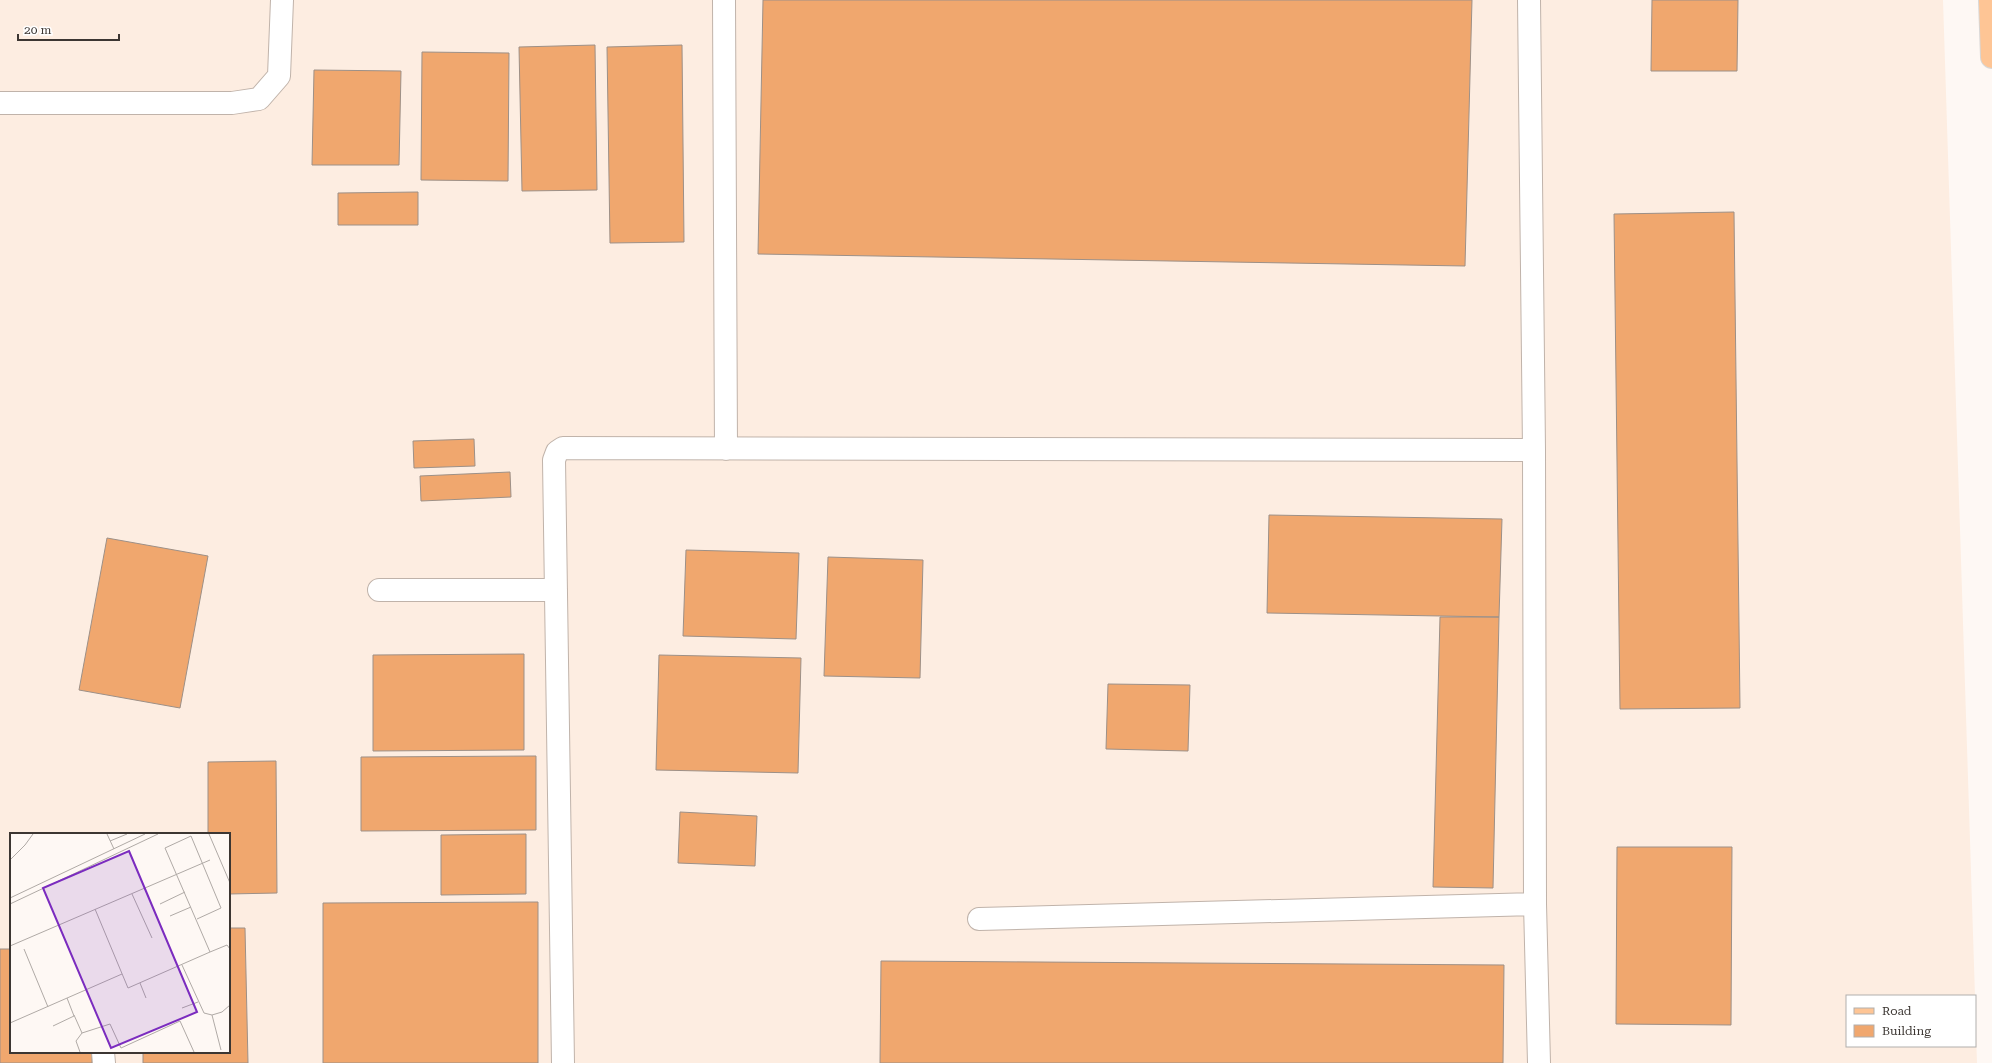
<svg xmlns="http://www.w3.org/2000/svg" width="1992" height="1063" font-family="'Roboto Serif',serif">
<rect width="100%" height="100%" fill="#fef8f4"/>
<path fill="#fdede1" fill-rule="evenodd" d="M0,0H1943L1975,996H1847V1046H1975V1003L1977,1063H0ZM11,834H229V1052H11Z"/>
<path fill="#f0a76e" stroke="#9d9087" d="M763,0H1472L1465,266L758,254Z
M1652,0H1738L1737,71H1651Z
M595,45L597,190L522,191L519,47Z
M682,45L684,242L610,243L607,47Z
M422,52L509,53L508,181L421,180Z
M314,70L401,71L399,165H312Z
M418,192V225H338V193Z
M1734,212L1740,708L1620,709L1614,214Z
M474,439L475,466L414,468L413,441Z
M510,472L511,497L421,501L420,476Z
M1269,515L1502,519L1499,617L1267,613Z
M107,538L208,556L180,708L79,690Z
M686,550L799,553L796,639L683,636Z
M828,557L923,560L920,678L824,676Z
M1440,617H1499L1493,888L1433,887Z
M524,654V750L373,751V655Z
M659,655L801,658L798,773L656,770Z
M1108,684L1190,685L1188,751L1106,749Z
M536,756V830L361,831V757Z
M276,761L277,893L229,894V834H208V762Z
M680,812L757,816L755,866L678,863Z
M526,834V894L441,895V835Z
M1617,847H1732L1731,1025L1616,1024Z
M538,902V1063H323V903Z
M229,928H245L248,1063H143V1052H229Z
M0,949H11V1052H92V1063H0Z
M881,961L1504,965L1503,1063H880Z"/>
<g fill="none" stroke-linecap="round" stroke-linejoin="round">
<g stroke="#c0b3aa" stroke-width="24">
<path id="minor" d="M724,0L726,449
M1529,0L1534,450L1535,904L1539,1063
M0,103H232L259,99L279,76L282,0
M379,590H556
M979,919L1535,904
M103,1052L104,1063
M563,1063L554,460L557,452L563,448L1534,450"/>
</g>
<g stroke="#d8d7d6" stroke-width="24">
<path id="major" d="M1990,0L1992,57"/>
</g>
<use href="#minor" stroke="#fff" stroke-width="22"/>
<use href="#major" stroke="#fec595" stroke-width="22"/>
</g>
<g transform="translate(10 833)">
<rect width="220" height="220" fill="#fef8f4"/>
<path fill="none" stroke="#b0aaa6" stroke-width="1" d="M97,1L104,16M199,1L220,50M100,8L117,1M0,27L15,12L23,1M122,61L142,105M0,65L135,1M0,71L148,1M150,71L175,59M85,76L118,155L200,119L155,15L181,3L211,75L187,86M160,83L181,74M0,113L200,27M14,116L38,174M200,119L217,112L220,116M172,132L194,180L202,182L212,179L220,172M130,150L136,165M172,175L188,169M64,182L72,200L100,191L111,215L170,188L184,219M202,182L211,217M0,190L112,141M43,193L64,183L57,165M70,219L66,208L72,200"/>
<path fill="#7b2cbf" fill-opacity="0.15" stroke="#7b2cbf" stroke-width="2" d="M119,18L187,179L101,215L33,55Z"/>
<rect width="220" height="220" fill="none" stroke="#3c3632" stroke-width="2"/>
</g>
<rect x="1846" y="995" width="130" height="52" fill="#ffffff" stroke="#b1afad"/>
<rect x="1854" y="1008" width="20" height="6" fill="#fec595" stroke="#b1afad"/>
<text x="1882" y="1015" font-size="12" fill="#3c3632">Road</text>
<rect x="1854" y="1025" width="20" height="12" fill="#f0a76e" stroke="#b1afad"/>
<text x="1882" y="1035" font-size="12" fill="#3c3632">Building</text>
<path d="M18 34v6h101v-6" fill="none" stroke="#3c3632" stroke-width="2"/>
<text x="24" y="34" font-size="12" fill="#3c3632" stroke="#ffffff" stroke-width="3" paint-order="stroke">20 m</text>
</svg>
